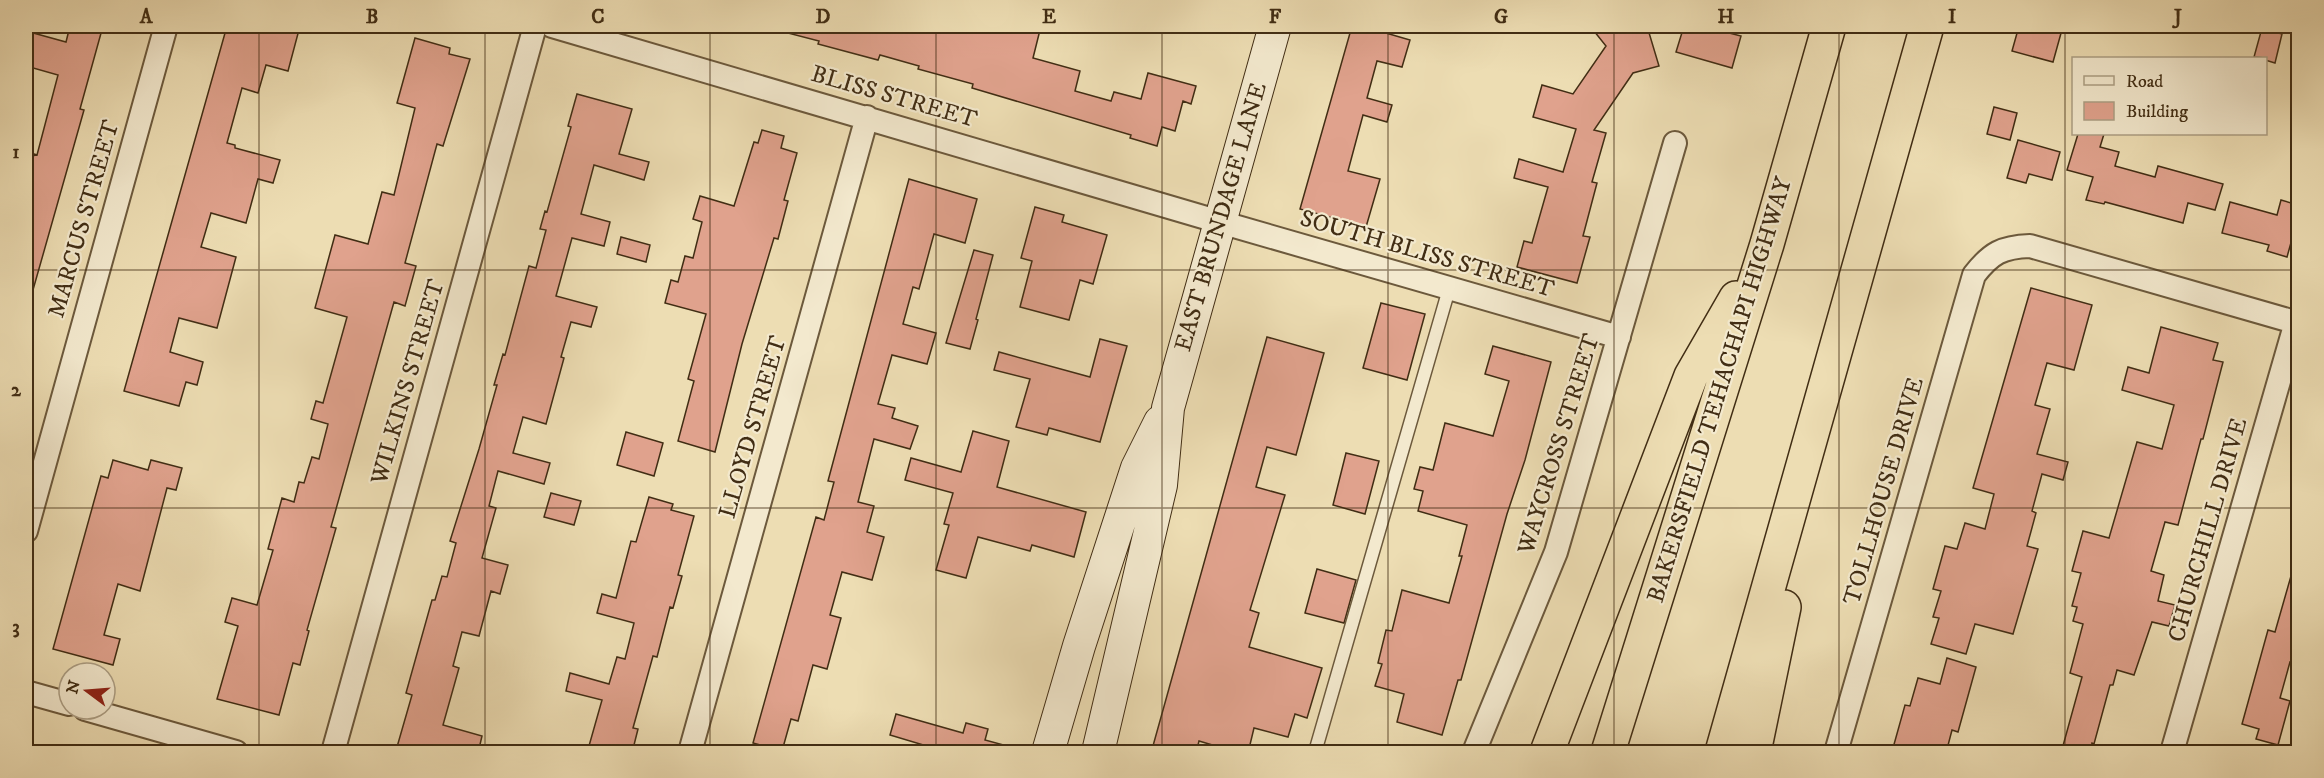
<svg xmlns="http://www.w3.org/2000/svg" width="2324" height="778" font-family="'IM FELL DW Pica',serif">
<rect width="100%" height="100%" fill="#edddb3"/>
<filter id="stains"><feTurbulence type="fractalNoise" baseFrequency=".00333" numOctaves="4"/><feColorMatrix values="0 0 0 0 .2 0 0 0 0 .09 0 0 0 0 .02 0 0 0 .5 -.17"/></filter>
<radialGradient id="worn" r=".72"><stop offset=".6" stop-color="#630" stop-opacity="0"/><stop offset="1" stop-color="#630" stop-opacity=".3"/></radialGradient>
<path fill="#e0a28d" stroke="#412d14" stroke-width="1.5" d="M70,26H103L80,109L84,110L31,297L26,296V160L32,162L34,154L37,155L58,75L26,66V31L66,42Z
M227,26H300L288,71L266,65L258,93L242,88L227,143L235,145V148L280,160L273,183L258,179L246,223L211,213L201,247L236,257L217,328L179,318L170,352L203,362L197,385L186,382L179,406L124,391Z
M785,26H1041L1033,58L1080,71L1075,91L1111,101L1114,92L1141,99L1148,73L1196,86L1191,104L1183,101L1175,131L1162,127L1157,146L1130,138L1131,135L972,88L973,84L918,69L919,66L880,55L878,60L818,44L819,41L784,32Z
M1352,26H1381L1379,31L1410,40L1402,67L1377,61L1367,98L1392,105L1387,122L1363,115L1348,171L1380,179L1366,227L1300,209Z
M1590,26H1647L1659,66L1633,73L1594,130L1606,133L1592,182L1597,183L1583,236L1590,237L1577,283L1517,267L1524,241L1532,243L1548,187L1514,178L1519,159L1563,172L1576,129L1533,117L1542,85L1573,94L1606,46Z
M1684,26H1702L1741,36L1732,68L1676,52Z
M2019,26H2063L2053,62L2012,51Z
M2262,28L2282,34L2275,63L2265,60V58L2254,57Z
M415,38L450,48L449,54L470,59L443,146L437,144L405,263L416,266L405,306L394,302L331,527L336,528L307,630L309,631L300,665L293,663L279,715L217,699L238,626L225,622L232,598L257,605L273,550L268,549L282,498L294,502L299,482L304,483L312,457L319,459L328,424L311,419L316,401L323,403L347,317L315,308L335,235L368,244L382,192L394,195L415,108L397,103Z
M577,94L632,109L619,154L649,162L644,180L594,165L581,214L610,222L604,246L572,238L556,296L597,307L591,327L571,322L561,357L564,358L546,424L523,417L513,453L550,463L544,484L498,471L489,506L496,508L482,558L508,565L500,594L491,591L479,636L462,632L453,666L459,668L443,725L482,736L478,753H418L397,747L412,695L406,693L432,600H435L442,576L447,577L456,543L450,541L479,449L497,385H494L503,354L505,355L529,266L536,268L546,230L540,229L545,211L547,212L571,127L568,126Z
M1994,107L2017,113L2010,140L1987,134Z
M762,130L784,136L781,148L797,153L784,200L788,201L778,239L774,238L742,344L715,452L678,441L694,381L688,379L706,314L665,303L671,280L678,282L685,256L693,258L702,222L693,219L700,196L734,206L754,142L758,143Z
M2078,134H2104L2100,147L2119,152L2115,166L2155,177L2158,166L2223,184L2215,210L2188,203L2183,223L2105,202L2104,204L2086,200L2093,177L2067,170Z
M2018,140L2060,152L2052,180L2029,174L2026,183L2007,178Z
M909,179L977,199L965,243L934,234L919,289L913,287L903,324L936,333L927,364L892,355L878,404L895,408L892,418L918,426L910,449L874,439L858,502L874,506L867,532L884,537L872,580L842,572L830,615L841,618L827,669L813,665L798,721L791,719L782,751L753,743L816,517L824,520L834,482L828,481Z
M2281,200L2298,205V241L2292,239L2287,257L2267,251L2269,245L2222,233L2230,202L2277,215Z
M1035,207L1064,215L1062,222L1107,235L1093,284L1080,280L1069,320L1020,307L1032,261L1021,258Z
M621,237L650,245L646,262L617,254Z
M974,250L993,255L976,319L978,320L970,349L946,343Z
M2031,288L2092,305L2074,370L2047,363L2035,405L2050,409L2037,454L2068,462L2063,480L2042,474L2032,511L2036,513L2027,546L2038,549L2013,634L1975,624L1966,654L1931,644L1939,618L1933,617L1941,591L1933,589L1945,546L1957,549L1965,523L1985,529L1994,494L1973,488Z
M1381,303L1425,314L1407,380L1363,368Z
M2161,327L2218,343L2213,360L2223,362L2203,439H2201L2178,525L2165,522L2151,571L2164,575L2158,601L2175,605L2169,626L2152,622L2134,675L2117,670L2113,685H2110L2094,744L2092,743L2090,753H2061L2082,677L2070,673L2083,624L2073,621L2077,607L2072,606L2081,573L2072,571L2083,531L2109,538L2137,442L2162,449L2174,405L2122,390L2128,367L2149,373Z
M1267,337L1324,353L1296,455L1267,447L1256,487L1285,495L1250,610L1259,613L1249,647L1322,668L1307,718L1295,714L1288,737L1254,728L1248,753H1239L1199,741L1196,753H1151Z
M1100,339L1127,346L1100,442L1049,428L1047,435L1016,427L1030,379L994,370L999,352L1090,377Z
M1493,346L1551,362L1525,460L1507,514L1461,680H1458L1442,735L1397,722L1404,694L1375,686L1382,664L1378,663L1386,630L1392,631L1402,590L1449,603L1462,556H1459L1467,525L1418,511L1423,491L1414,489L1420,467L1433,470L1445,423L1493,436L1509,381L1485,374Z
M973,431L1009,441L997,487L1086,512L1074,557L1032,545L1030,551L978,537L966,578L936,570L949,525L944,524L953,493L905,480L911,458L961,472Z
M626,432L663,443L654,476L617,465Z
M1346,453L1379,461L1365,514L1333,505Z
M113,460L148,470L151,460L182,468L176,490L167,488L140,591L118,584L104,635L120,639L113,665L53,649L101,476L108,478Z
M551,493L581,501L574,525L544,517Z
M649,497L673,504L671,510L694,516L678,575L682,576L673,608L670,607L657,657L653,656L633,728L638,729L632,753H587L602,700L566,691L570,673L609,684L617,657L625,659L634,623L597,613L602,594L616,598L631,541L636,542Z
M1317,569L1356,580L1344,623L1305,613Z
M2293,569H2298V664L2290,662L2280,698L2290,701L2278,745L2256,739L2259,729L2242,724L2268,630L2275,632Z
M1947,658L1976,667L1958,732L1952,730L1946,753H1908L1893,748L1905,705L1910,706L1918,678L1940,684Z
M896,714L963,733L966,723L988,729L985,740L1011,747L1010,753H950L890,735Z"/>
<g fill="none" stroke-linecap="round" stroke-linejoin="round">
<g stroke="#6c593c" stroke-width="15">
<path id="lane" d="M1315,752L1449,289"/>
</g>
<g stroke="#6c593c" stroke-width="26">
<path id="street" d="M552,26L1220,222L1619,337
M26,531L166,26
M26,692L69,704
M85,709L236,752
M333,752L535,26
M690,752L867,117
M1474,752L1556,552L1675,143
M1836,752L1974,275C1991,253 2002,247 2030,246L2298,323
M2172,752L2296,322"/>
</g>
<g stroke="#412d14" stroke-width="34">
<path id="secondary" d="M1048,752L1079,646L1137,468L1160,422
M1098,752L1161,485L1168,408L1275,26"/>
</g>
<g stroke="#412d14" stroke-width="36">
<path id="highway" d="M1547,752L1691,376L1736,298
M1608,752L1767,244L1829,26
M1722,752L1927,26
M1754,752L1784,607"/>
</g>
<use href="#lane" stroke="#f3e9ce" stroke-width="12"/>
<use href="#street" stroke="#f3e9ce" stroke-width="22"/>
<use href="#secondary" stroke="#f3e9ce" stroke-width="32"/>
<use href="#highway" stroke="#edddb3" stroke-width="33"/>
</g>
<path fill="none" stroke="#412d14" stroke-width="1.5" stroke-opacity="0.55" d="M259,26V752M485,26V752M710,26V752M936,26V752M1162,26V752M1388,26V752M1614,26V752M1839,26V752M2065,26V752M26,270H2298M26,508H2298"/>
<g text-anchor="middle" dominant-baseline="central" stroke-width="4.5" stroke-linejoin="round" paint-order="stroke">
<g font-size="24" fill="#412d14" stroke="#f3e9ce">
<text transform="translate(894 97) rotate(16)">BLISS STREET</text>
<text transform="translate(1221 217) rotate(-74)">EAST BRUNDAGE LANE</text>
<text transform="translate(84 219) rotate(-74)">MARCUS STREET</text>
<text transform="translate(1427 254) rotate(16)">SOUTH BLISS STREET</text>
<text transform="translate(408 382) rotate(-74)">WILKINS STREET</text>
<text transform="translate(1720 390) rotate(-73)">BAKERSFIELD TEHACHAPI HIGHWAY</text>
<text transform="translate(753 427) rotate(-74)">LLOYD STREET</text>
<text transform="translate(1559 444) rotate(-73)">WAYCROSS STREET</text>
<text transform="translate(1884 491) rotate(-74)">TOLLHOUSE DRIVE</text>
<text transform="translate(2208 530) rotate(-74)">CHURCHILL DRIVE</text>
</g>
</g>
<rect width="2324" height="778" fill="none" stroke="#edddb3" stroke-width="66"/>
<rect x="2072" y="57" width="195" height="78" fill="#f3e9ce" stroke="#ac9e84" stroke-width="1.5"/>
<rect x="2084" y="76" width="30" height="9" fill="#f3e9ce" stroke="#ac9e84" stroke-width="1.5"/>
<text x="2126" y="87" font-size="18" fill="#412d14">Road</text>
<rect x="2084" y="102" width="30" height="18" fill="#e0a28d" stroke="#ac9e84" stroke-width="1.5"/>
<text x="2126" y="117" font-size="18" fill="#412d14">Building</text>
<g transform="translate(87 691) rotate(286)"><circle r="28" fill="#f3e9ce" stroke="#ac9e84" stroke-width="1.5"/>
<path d="M0-4.5L10 22L0 15L-10 22Z" fill="#8f2418"/>
<text y="-9" font-size="16" font-weight="bold" text-anchor="middle" fill="#412d14">N</text>
</g>
<rect x="33" y="33" width="2258" height="712" fill="none" stroke="#412d14" stroke-width="2"/>
<g font-size="20" text-anchor="middle" font-weight="bold" fill="#412d14">
<text x="146" y="23">A</text>
<text x="372" y="23">B</text>
<text x="598" y="23">C</text>
<text x="823" y="23">D</text>
<text x="1049" y="23">E</text>
<text x="1275" y="23">F</text>
<text x="1501" y="23">G</text>
<text x="1726" y="23">H</text>
<text x="1952" y="23">I</text>
<text x="2178" y="23">J</text>
<text x="16" y="158">1</text>
<text x="16" y="396">2</text>
<text x="16" y="633">3</text>
</g>
<rect width="100%" height="100%" filter="url(#stains)"/>
<rect width="100%" height="100%" fill="url(#worn)"/>
</svg>
